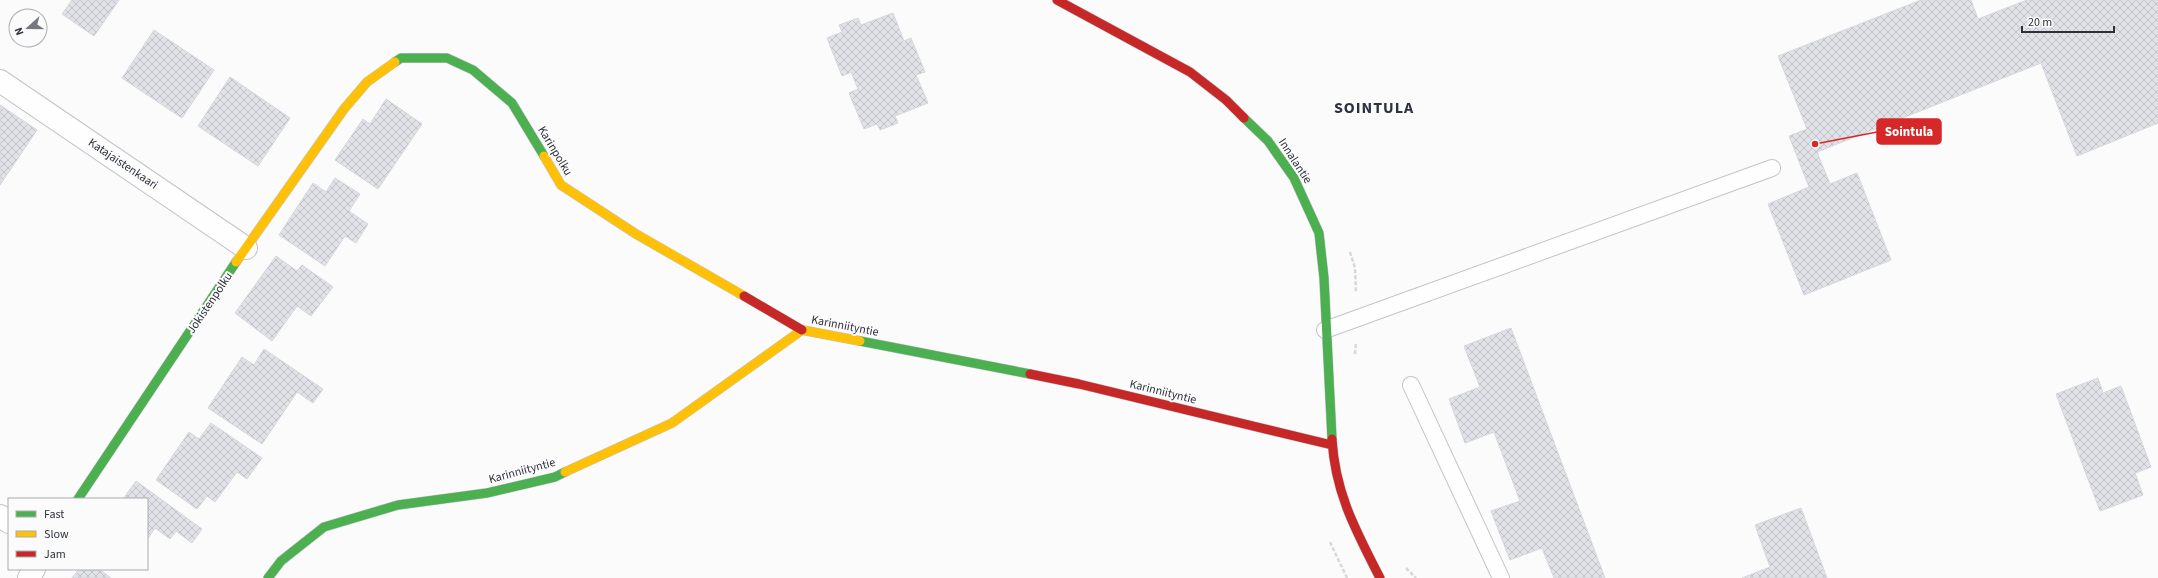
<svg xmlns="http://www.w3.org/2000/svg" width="2158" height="578" font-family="'Source Sans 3',sans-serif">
<defs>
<pattern id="building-cross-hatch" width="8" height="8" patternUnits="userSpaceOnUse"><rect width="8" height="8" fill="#e0e2e8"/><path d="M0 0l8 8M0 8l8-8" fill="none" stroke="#c0c2c8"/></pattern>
</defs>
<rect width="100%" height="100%" fill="#fbfbfb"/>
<path fill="url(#building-cross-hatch)" stroke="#d5d7dc" d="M72,0H119L94,36L62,14Z
M1921,0H1971L1978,19L2027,0H2158V123L2077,156L2041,63L1817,152L1830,184L1857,173L1891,260L1804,295L1768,204L1809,187L1789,136L1807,129L1778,56Z
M893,13L904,41L911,38L925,72L916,75L928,103L895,116L898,123L880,130L877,124L864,129L849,93L858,89L851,72L842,76L827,38L842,32L839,25L858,18L861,25Z
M154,30L214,70L182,118L122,78Z
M230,77L290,118L258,166L198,126Z
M386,99L422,124L378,189L335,160L363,119L370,124Z
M0,105L37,130L0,185Z
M335,178L360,194L349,211L368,224L356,243L345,236L325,266L279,235L313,183L326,192Z
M276,256L297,271L302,265L333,287L311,316L297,306L272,341L235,313Z
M1511,328L1605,578H1554L1542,548L1510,560L1491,511L1520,501L1494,432L1465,443L1449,399L1480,387L1464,346Z
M264,349L323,389L313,403L297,392L262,444L208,408L242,357L254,365Z
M2098,378L2103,393L2121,386L2151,467L2135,473L2143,495L2100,511L2056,394Z
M211,423L262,458L247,479L237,472L215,502L207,496L197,509L156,480L189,432L199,439Z
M136,481L202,529L192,543L176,531L170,539L155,528L147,540V499H123Z
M1801,508L1827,578H1742L1770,567L1755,525Z
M79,569H99L111,578H72Z"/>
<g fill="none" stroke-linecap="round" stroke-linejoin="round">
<g stroke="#c2c4c9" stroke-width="18">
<path id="lane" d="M1325,330L1772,168
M1411,385L1501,578"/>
</g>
<g stroke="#c2c4c9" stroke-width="24">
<path id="street" d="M0,81L246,248
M0,516L9,522
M29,578L34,569"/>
</g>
<g stroke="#c2c4c9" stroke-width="10">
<path id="fast" d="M395,62L401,58H447L473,70L512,103L544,156
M1244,118L1268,141L1294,178L1319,233L1324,278L1332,439
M860,341L1030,374
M78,499L236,262
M268,578L281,561L324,527L398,505L487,493L555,477L565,472"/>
</g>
<g stroke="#c2c4c9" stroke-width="10">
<path id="slow" d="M544,156L561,185L636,234L744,296
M236,262L344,109L367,82L395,62
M565,472L672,423L802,330L860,341"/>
</g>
<g stroke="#c2c4c9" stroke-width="10">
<path id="jam" d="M1057,0L1190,72L1226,100L1244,118
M744,296L802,330
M1030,374L1079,384L1332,445
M1332,439C1335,493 1356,531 1380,578"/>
</g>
<path stroke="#d8d8da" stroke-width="2.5" stroke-dasharray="4 2" stroke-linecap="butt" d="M1350,252L1355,268L1356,292
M1355,354L1356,343
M1330,542L1347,578
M1406,568L1416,578"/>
<use href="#lane" stroke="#fefefe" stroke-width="16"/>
<use href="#street" stroke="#fefefe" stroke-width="22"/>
<use href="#fast" stroke="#4caf50" stroke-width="9"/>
<use href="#slow" stroke="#ffc107" stroke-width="9"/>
<use href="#jam" stroke="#c62828" stroke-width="9"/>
</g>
<g text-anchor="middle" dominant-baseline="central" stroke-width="4" stroke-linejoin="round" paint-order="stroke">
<g font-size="12" fill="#2e323d" stroke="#fbfbfb">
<text transform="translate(555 151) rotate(59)">Karinpolku</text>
<text transform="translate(1295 161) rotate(57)">Innalantie</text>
<text transform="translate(123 164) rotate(34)">Katajaistenkaari</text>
<text transform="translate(210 303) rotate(-56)">Jokistenpolku</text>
<text transform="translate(845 326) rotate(11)">Karinniityntie</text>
<text transform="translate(1163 392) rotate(14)">Karinniityntie</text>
<text transform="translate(522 471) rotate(-15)">Karinniityntie</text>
</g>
<g font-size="16" font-weight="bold" letter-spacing="1" fill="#2e323d" stroke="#fbfbfb">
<text x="1374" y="108">SOINTULA</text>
</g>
</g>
<path fill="none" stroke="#d62828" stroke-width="1.5" d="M1815 144L1877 132"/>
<circle fill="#d62828" stroke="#fbfbfb" stroke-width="1.5" cx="1815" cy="144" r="4"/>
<rect fill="#d62828" stroke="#d62828" stroke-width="1.5" x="1877" y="119" width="64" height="25" rx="4"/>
<g font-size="13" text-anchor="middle" font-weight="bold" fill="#fff">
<text x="1909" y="136">Sointula</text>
</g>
<rect x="8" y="498" width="140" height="72" fill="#fbfbfb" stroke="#a9abaf"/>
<rect x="16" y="511" width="20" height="6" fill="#4caf50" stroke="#a9abaf"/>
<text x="44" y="518" font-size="12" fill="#2e323d">Fast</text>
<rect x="16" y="531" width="20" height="6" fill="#ffc107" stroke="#a9abaf"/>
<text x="44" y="538" font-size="12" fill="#2e323d">Slow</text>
<rect x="16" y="551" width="20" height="6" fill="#c62828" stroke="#a9abaf"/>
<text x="44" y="558" font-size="12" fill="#2e323d">Jam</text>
<g transform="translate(28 28) rotate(249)"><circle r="19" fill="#fbfbfb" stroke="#a9abaf"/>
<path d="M0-3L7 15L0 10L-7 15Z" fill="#767880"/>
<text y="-6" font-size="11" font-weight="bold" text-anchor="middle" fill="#2e323d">N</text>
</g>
<path d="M2022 26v6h92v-6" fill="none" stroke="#2e323d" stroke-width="2"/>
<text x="2028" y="26" font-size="12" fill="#2e323d" stroke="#fbfbfb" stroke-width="3" paint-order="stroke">20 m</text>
</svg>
